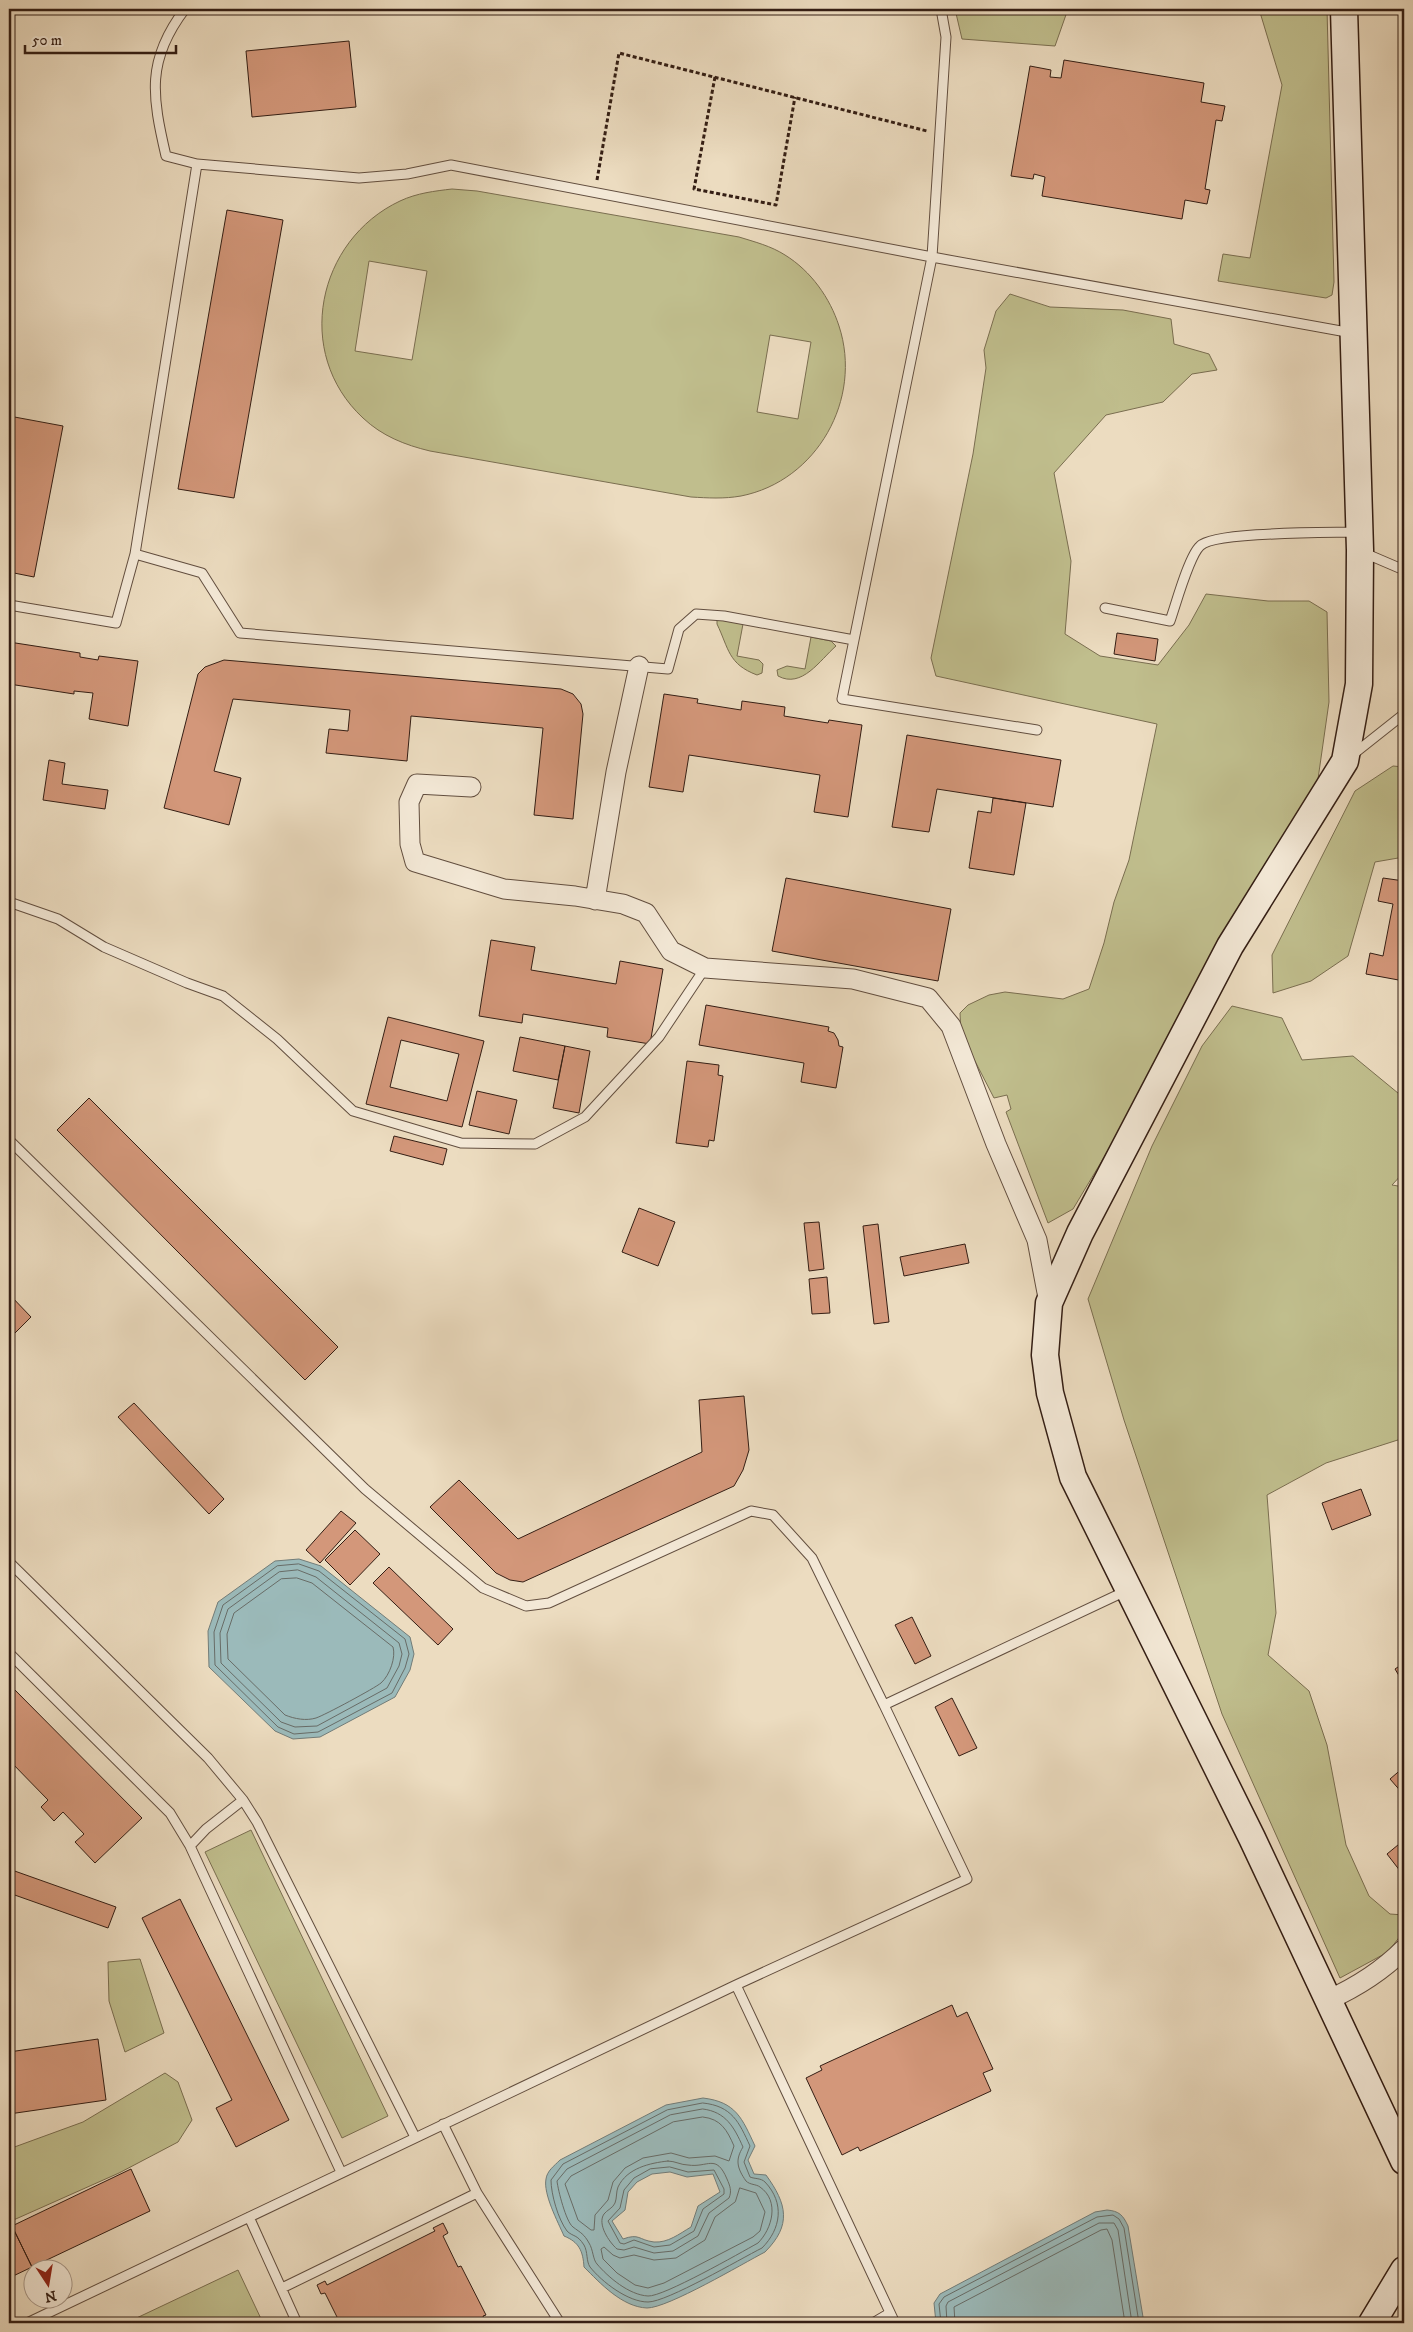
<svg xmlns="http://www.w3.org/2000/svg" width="1413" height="2332" font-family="'IM FELL DW Pica',serif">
<rect width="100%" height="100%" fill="#ecdcc0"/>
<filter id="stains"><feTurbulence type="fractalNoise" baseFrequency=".004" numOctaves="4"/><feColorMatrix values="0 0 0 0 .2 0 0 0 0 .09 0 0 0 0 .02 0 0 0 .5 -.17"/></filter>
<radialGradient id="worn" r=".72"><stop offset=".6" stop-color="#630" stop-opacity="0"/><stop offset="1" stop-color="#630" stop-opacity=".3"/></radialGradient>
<path fill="#c0be8d" stroke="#7a6e50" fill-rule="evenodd" d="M955,9H1068L1055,46L962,39Z
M1259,9H1327L1334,282L1332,295L1326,298L1218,281L1223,254L1250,258L1282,85Z
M452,189L477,191L739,237C755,242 771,246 785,255C811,271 830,298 839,326C863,399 817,481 741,496C724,499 708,498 691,497L430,451C405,445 382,436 363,418C293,353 317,240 400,201C417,193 435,191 452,189ZM369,261L427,271L412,360L355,351ZM770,335L811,342L798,419L757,412Z
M1010,294L1050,307L1123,310L1171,319L1174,344L1209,354L1217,370L1192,374L1163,402L1106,415L1054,473L1071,561L1065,634L1100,656L1158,665L1189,625L1206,594L1268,601H1309L1327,612L1329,702L1318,779L1160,1064L1073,1209L1048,1223L1006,1112L1011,1109L1007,1095L994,1098L961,1034L960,1013L968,1005L989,995L1005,992L1063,999L1089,989L1104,943L1114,902L1129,860L1157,724L936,676L931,658L973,454L986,368L984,350L996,311Z
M720,619L743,624L737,656L759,660L763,664L762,673L757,675C728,664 729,649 717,624V620Z
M811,637L831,641L836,646C820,660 802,689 778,676L777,670L787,666L805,669Z
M1393,766L1404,767V857L1375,862L1348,956L1311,981L1273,993L1272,955L1355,791Z
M1232,1006L1282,1018L1302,1060L1353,1056L1404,1098V1172L1392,1185L1404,1187V1438L1326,1463L1267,1495L1276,1613L1268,1655L1309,1691L1327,1745L1346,1845L1369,1896L1390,1914L1404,1915V1931L1388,1952L1340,1978L1222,1714L1124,1420L1088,1299L1152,1146L1202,1046Z
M251,1830L388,2116L342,2138L205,1852Z
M140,1959L164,2033L125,2052L109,2001L108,1962Z
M165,2073L178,2082L192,2120L178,2142L119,2173L9,2222V2149L83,2122Z
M238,2270L263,2323H126Z"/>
<path fill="#9bbaba" stroke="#727c78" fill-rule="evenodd" d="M299,1559L321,1566L410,1637L414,1654L410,1670L395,1697L320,1737L293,1739L275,1731L209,1667L208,1631L218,1602L275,1561Z
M703,2098C736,2102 742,2118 755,2146L748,2160L754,2174L766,2175C787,2204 792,2225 765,2252C742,2264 668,2308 647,2308C622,2307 600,2283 584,2267C583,2251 579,2242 564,2236C558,2222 543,2194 546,2179C547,2171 554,2166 560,2160L666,2105ZM670,2172L687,2177L713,2174L720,2192L698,2206L691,2227C679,2234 668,2243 654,2242C638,2240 640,2233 623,2239L612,2221L625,2210L628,2192L637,2182L652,2174Z
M1107,2210C1119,2211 1123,2215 1128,2226L1144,2323H936L934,2303L940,2294L1095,2212Z"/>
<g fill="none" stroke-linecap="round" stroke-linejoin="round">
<path stroke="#686c67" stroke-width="1" d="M299,1564L319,1571L405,1639L409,1654L405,1668L392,1693L318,1732L294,1734L278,1727L215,1665L214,1632L223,1605L277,1566Z
M298,1570L316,1577L399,1643L402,1654L399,1666L387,1688L317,1726L295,1727L281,1722L221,1663L220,1633L228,1609L279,1572Z
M297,1578L312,1583L393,1647C396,1657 390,1675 381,1683C375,1688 325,1715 316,1718C306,1721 295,1719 285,1715L228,1659L227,1634L234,1613L281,1579Z
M703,2103C732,2106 739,2122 750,2146L744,2162L750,2177C755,2179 761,2178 765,2182C785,2203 781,2229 762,2248C740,2259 667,2302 648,2302C628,2302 602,2282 590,2267C586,2261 588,2252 584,2245C577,2234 573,2237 567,2231C558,2219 551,2194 551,2180L563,2164L667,2110Z
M703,2109C726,2112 734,2127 743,2147C735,2160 737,2168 746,2181C750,2185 756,2184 760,2187C780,2201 772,2229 758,2243C740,2253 663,2297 648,2296C629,2295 608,2277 597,2264C593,2260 593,2249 589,2243C584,2234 581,2233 573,2227C566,2222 558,2190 557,2181L567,2169L670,2115Z
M703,2117C721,2119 727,2130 734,2146L729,2161L715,2156L689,2158L671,2153L643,2158L625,2168L613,2182L608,2200L595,2215L594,2230H591L578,2220L565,2184L571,2176L673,2122Z
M668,2161C675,2161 681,2165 688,2165C708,2168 716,2153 727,2179C730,2186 732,2191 729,2198L709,2213L698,2236L673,2251L654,2253L634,2247L624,2250L617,2249C609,2242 597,2224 604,2214C607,2210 613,2208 615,2203C617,2198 616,2192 618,2187C627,2168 650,2163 668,2161Z
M670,2167L688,2172L714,2170L724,2189V2194L703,2209L694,2231L670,2245L654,2247L634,2240L624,2244L620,2243L608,2221L620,2208L624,2190L634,2178L650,2169Z
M740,2188L756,2193L765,2212L760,2231L753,2237L664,2283L648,2288L635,2285L617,2273L603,2259L601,2249L604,2247L613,2255L620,2258L634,2255L654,2260L676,2258L705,2240L715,2217L735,2202Z
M941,2323L939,2304L944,2297L1097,2217L1113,2215L1119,2219L1124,2228L1139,2323
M947,2323L946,2306L948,2302L1099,2223H1114L1118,2230L1132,2323
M955,2323L954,2307L1101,2230L1107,2229L1112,2240L1125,2323"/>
</g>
<path fill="#d3977a" stroke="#341e14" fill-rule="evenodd" d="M349,41L356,107L252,117L246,51Z
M1064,60L1204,83L1201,102L1225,106L1222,121L1216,120L1205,189L1210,190L1207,204L1185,200L1182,219L1042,196L1045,177L1034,174L1033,179L1011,176L1030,66L1051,70L1050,77L1061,78Z
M227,210L283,220L234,498L178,489Z
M9,416L63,426L34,577L9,572Z
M1117,633L1158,639L1155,661L1114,654Z
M9,642L80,653V657L98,660L99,656L138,661L128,726L89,719L93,693L74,691V694L9,684Z
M224,660L561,689L573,694L581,704L583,714L573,819L534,815L543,728L411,716L407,761L326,753L329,729L348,731L350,710L233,699L214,771L241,778L229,825L164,808L198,674L205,667Z
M664,694L698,699L697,703L741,710L742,701L785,707L784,716L828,723L829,720L862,725L848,817L814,812L820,775L689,755L683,792L649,787Z
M907,735L1061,760L1053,807L937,789L929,832L892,827Z
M49,760L65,763L62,784L108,790L105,809L43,800Z
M993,798L1026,803L1014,875L969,868L978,811L991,813Z
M786,878L951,909L938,981L772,951Z
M1383,878L1404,881V981L1366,974L1370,953L1383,956L1393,904L1378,901Z
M491,940L535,947L531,970L616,984L620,961L663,969L650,1044L607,1037L608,1028L523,1014L522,1023L479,1016Z
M706,1005L829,1027L828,1031L834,1033L838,1040L839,1046L843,1047L836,1088L801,1082L804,1063L699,1045Z
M388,1017L484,1041L462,1127L366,1104ZM401,1040L459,1054L447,1101L390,1087Z
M520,1037L565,1046L558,1080L513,1071Z
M565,1046L590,1051L579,1113L553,1108Z
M687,1061L719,1065L718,1075L723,1076L714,1141L709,1140L708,1147L676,1143Z
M477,1091L517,1100L509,1134L469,1125Z
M89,1098L338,1347L305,1380L57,1130Z
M394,1136L447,1149L443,1165L390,1151Z
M639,1208L675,1222L658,1266L622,1252Z
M819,1222L824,1269L809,1271L804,1223Z
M878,1224L889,1322L874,1324L863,1226Z
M965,1244L969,1263L904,1276L900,1257Z
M827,1277L830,1313L812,1314L809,1279Z
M9,1294L31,1317L9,1339Z
M744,1396L749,1450L743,1470L734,1486L523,1582L510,1580L496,1573L430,1507L459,1480L518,1539L702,1452L699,1400Z
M134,1403L224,1499L209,1514L118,1417Z
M1404,1473V1487L1399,1474Z
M1361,1489L1371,1515L1332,1530L1322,1503Z
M341,1511L356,1523L320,1563L306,1550Z
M355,1530L380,1554L350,1585L325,1560Z
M389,1567L453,1629L438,1645L373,1583Z
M912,1617L931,1656L915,1664L895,1625Z
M1404,1663V1677L1401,1679L1395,1669Z
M9,1684L142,1818L95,1863L75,1842L84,1834L63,1812L54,1821L41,1807L48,1800L9,1760Z
M952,1698L977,1748L959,1756L935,1707Z
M1404,1767V1795L1390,1779Z
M1404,1840V1876L1387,1854Z
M9,1869L116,1907L108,1928L9,1893Z
M180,1899L289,2120L236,2147L216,2108L232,2100L142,1918Z
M952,2005L957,2017L967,2012L993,2069L983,2073L991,2091L860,2151L858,2147L842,2155L806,2078L822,2070L820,2066Z
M98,2039L106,2100L9,2114V2052Z
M131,2169L150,2211L32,2267L12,2226Z
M443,2223L448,2233L443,2236L458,2267L461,2266L486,2315L483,2316L486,2323H340L325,2293L321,2294L317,2285L325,2281L327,2285L435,2231L433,2228Z
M12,2226L32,2267L9,2278V2227Z"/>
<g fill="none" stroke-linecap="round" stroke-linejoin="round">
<g stroke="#624e3f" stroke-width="11">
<path id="lane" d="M185,9C146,60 152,96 166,156L197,164
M1362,552L1404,570
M135,554L202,573L240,633L668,669L679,629L696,614L724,616L854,640L842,699L1037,730
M9,605L116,623L135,554L197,164L359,178L407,174L451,165L932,257L1352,333
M1105,608L1170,621C1176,604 1189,556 1200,546C1214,531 1332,533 1359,532
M854,640L932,257L946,37L941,9
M1351,756L1404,714
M9,902L58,919L104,947L187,983L223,996L277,1039L353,1111L461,1143L535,1144L585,1117L659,1037L705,968
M9,1140L365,1489L483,1588L526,1606L549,1603L751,1511L773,1515L812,1558L884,1705
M9,1562L208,1758L243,1800L257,1822L415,2137
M9,1653L170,1813L190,1846
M243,1800L206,1829L190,1846L341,2172
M736,1985L895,2323
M477,2193L560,2323
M249,2217L297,2323
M282,2288L477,2193L443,2124
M27,2323L736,1985L967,1879L884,1705L1128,1590
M873,2323L890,2313"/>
</g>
<g stroke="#624e3f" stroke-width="21">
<path id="street" d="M471,787L417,784L409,802L410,844L415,862L504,889L575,896L623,904L646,913L671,951L705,968L853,979L928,998L951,1026L996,1144L1037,1240L1049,1303
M595,900L616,772L639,666
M1328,2000C1357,1987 1382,1971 1404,1949"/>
</g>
<g stroke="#341e14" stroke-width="29">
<path id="secondary" d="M1344,9L1360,550L1359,684L1345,761L1230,946L1080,1233L1049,1303L1045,1355L1050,1393L1073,1477L1252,1838L1404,2161
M1372,2323L1404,2270"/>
</g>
<path stroke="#341e14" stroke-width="3" stroke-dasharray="4 2.5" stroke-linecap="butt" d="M715,77L694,189L776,205L795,97
M597,180L619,53L927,131"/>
<use href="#lane" stroke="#f3e8d6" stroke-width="9"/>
<use href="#street" stroke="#f3e8d6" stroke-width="19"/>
<use href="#secondary" stroke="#f3e8d6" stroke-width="26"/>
</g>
<rect width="1413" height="2332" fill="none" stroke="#ecdcc0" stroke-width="30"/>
<rect x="10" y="10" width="1393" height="2312" fill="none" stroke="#341e14" stroke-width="2.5"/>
<rect x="15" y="15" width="1383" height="2302" fill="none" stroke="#341e14"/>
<g transform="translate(48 2284) rotate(168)"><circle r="24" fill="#f3e8d6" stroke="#a79788"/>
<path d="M0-4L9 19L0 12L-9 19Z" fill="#8f2418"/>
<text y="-8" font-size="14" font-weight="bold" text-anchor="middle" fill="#341e14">N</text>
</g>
<path d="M25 45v8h151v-8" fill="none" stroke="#341e14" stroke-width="2.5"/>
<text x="32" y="45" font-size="15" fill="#341e14" stroke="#f3e8d6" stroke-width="4" paint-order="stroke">50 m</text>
<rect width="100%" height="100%" filter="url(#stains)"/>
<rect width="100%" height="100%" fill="url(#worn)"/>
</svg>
